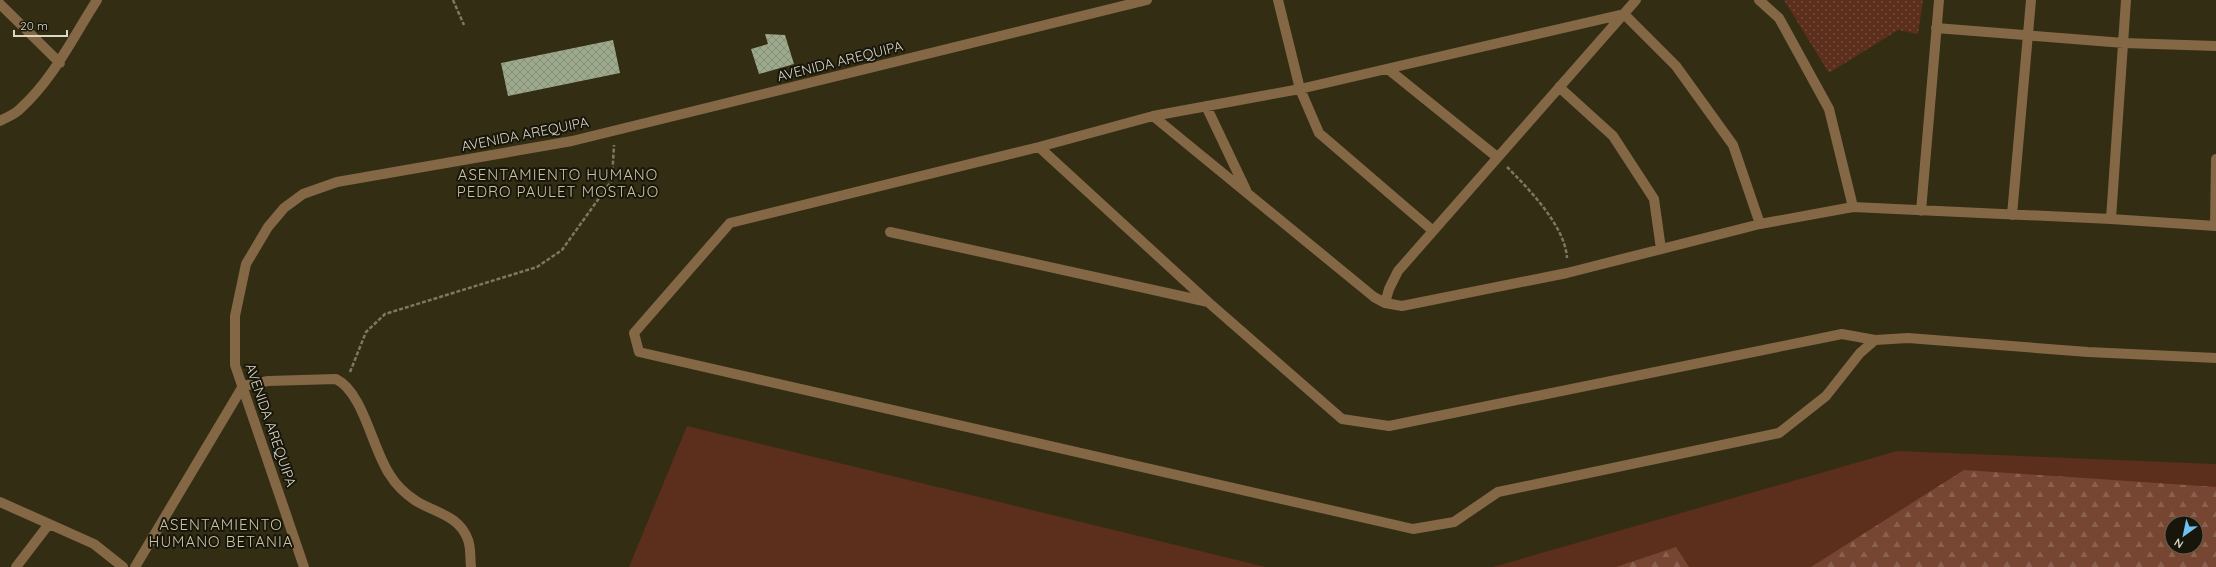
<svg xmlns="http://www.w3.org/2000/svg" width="2216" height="567" font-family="Quicksand,sans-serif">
<defs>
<pattern id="forest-firs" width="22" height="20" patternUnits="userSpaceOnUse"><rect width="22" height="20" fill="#774632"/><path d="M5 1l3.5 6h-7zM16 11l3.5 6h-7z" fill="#8a604e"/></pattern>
<pattern id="park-dots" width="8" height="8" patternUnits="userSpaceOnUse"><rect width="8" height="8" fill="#5c2e1c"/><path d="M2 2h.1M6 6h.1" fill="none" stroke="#734c3c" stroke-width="1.8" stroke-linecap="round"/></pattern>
<pattern id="building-cross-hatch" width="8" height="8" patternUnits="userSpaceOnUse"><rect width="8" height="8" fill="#9da98c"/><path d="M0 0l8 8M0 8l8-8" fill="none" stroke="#868f78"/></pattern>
</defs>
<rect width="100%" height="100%" fill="#332d13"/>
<path fill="#5c2e1c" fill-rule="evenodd" d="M687,426L1266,567H629Z
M1897,451L2216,464V567H1493ZM2172,523H2196V547H2172Z"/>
<path fill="url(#forest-firs)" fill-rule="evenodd" d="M1964,470L2216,487V567H1811ZM2172,523H2196V547H2172Z
M1676,547L1689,567H1616Z"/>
<path fill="url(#park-dots)" d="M1784,0H1923L1918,34L1898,30L1829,73Z"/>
<path fill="url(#building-cross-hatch)" d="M765,34L785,35L794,64L759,74L751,49L768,44Z
M613,40L620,73L508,96L501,63Z"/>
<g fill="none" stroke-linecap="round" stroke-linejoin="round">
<path stroke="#7d7863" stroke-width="2.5" stroke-dasharray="4 2" stroke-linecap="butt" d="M453,0L464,25
M1507,167C1529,189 1565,226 1567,258
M350,372L366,332L385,314L537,267L562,250L612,180L614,145"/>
<path stroke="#846745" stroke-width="10" d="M1278,0L1300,89L1319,133L1432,230
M1759,0L1779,18L1829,109L1853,207
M0,4L60,63
M1936,28L2124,43L2216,46
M1388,69L1497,157
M1559,87L1613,136L1654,199L1661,249
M1206,106L1246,190
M1153,116L1374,297L1385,303L1402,306L1567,273L1760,224L1853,207L2111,219L2216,226
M0,121C7,117 16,114 21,108C54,78 73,37 97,0
M1039,147L1208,302L1342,419L1389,426L1842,334L1875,340
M1921,211L1939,0
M2012,215L2031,0
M2111,219L2126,0
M1760,224L1733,145L1676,66L1624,14L1300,89L1153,116L1039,147L730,223L634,333L639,352L1413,529L1454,522L1498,492L1779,433L1826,396L1860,353L1875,340L1908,338L2088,352L2216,358
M2215,226L2216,159
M890,232L1208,302
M1385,303L1389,289L1398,271L1636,0
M0,502L94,544L123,567
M16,567L49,524
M135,567L243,386L268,381L336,379C364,393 372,449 390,475C396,485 407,495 416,501C436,513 460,516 468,540C471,547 470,559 471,567
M304,567L235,365V316L246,264L268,227L284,208L303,194L337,182L572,141L1147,0"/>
</g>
<g text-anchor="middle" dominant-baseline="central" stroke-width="4" stroke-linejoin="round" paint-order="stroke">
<g font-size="14" fill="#dad7c7" stroke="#18160a">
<text transform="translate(840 61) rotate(-14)">AVENIDA AREQUIPA</text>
<text transform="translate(525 134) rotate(-11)">AVENIDA AREQUIPA</text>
<text transform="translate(271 425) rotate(71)">AVENIDA AREQUIPA</text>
</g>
<g font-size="15" letter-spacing="1" fill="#cac4a5" stroke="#18160a">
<text x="558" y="174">ASENTAMIENTO HUMANO<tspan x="558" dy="17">PEDRO PAULET MOSTAJO</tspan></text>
<text x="221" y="524">ASENTAMIENTO<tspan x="221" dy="17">HUMANO BETANIA</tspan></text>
</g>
</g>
<g transform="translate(2184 535) rotate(213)"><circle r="19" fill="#18160a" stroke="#666356"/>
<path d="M0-3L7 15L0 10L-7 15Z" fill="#6ec2f3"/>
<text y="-6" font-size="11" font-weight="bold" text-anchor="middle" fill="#dad7c7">N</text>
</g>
<path d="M14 30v6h53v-6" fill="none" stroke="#dad7c7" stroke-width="2"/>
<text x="20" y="30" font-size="12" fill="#dad7c7" stroke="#18160a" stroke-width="3" paint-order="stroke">20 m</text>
</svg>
